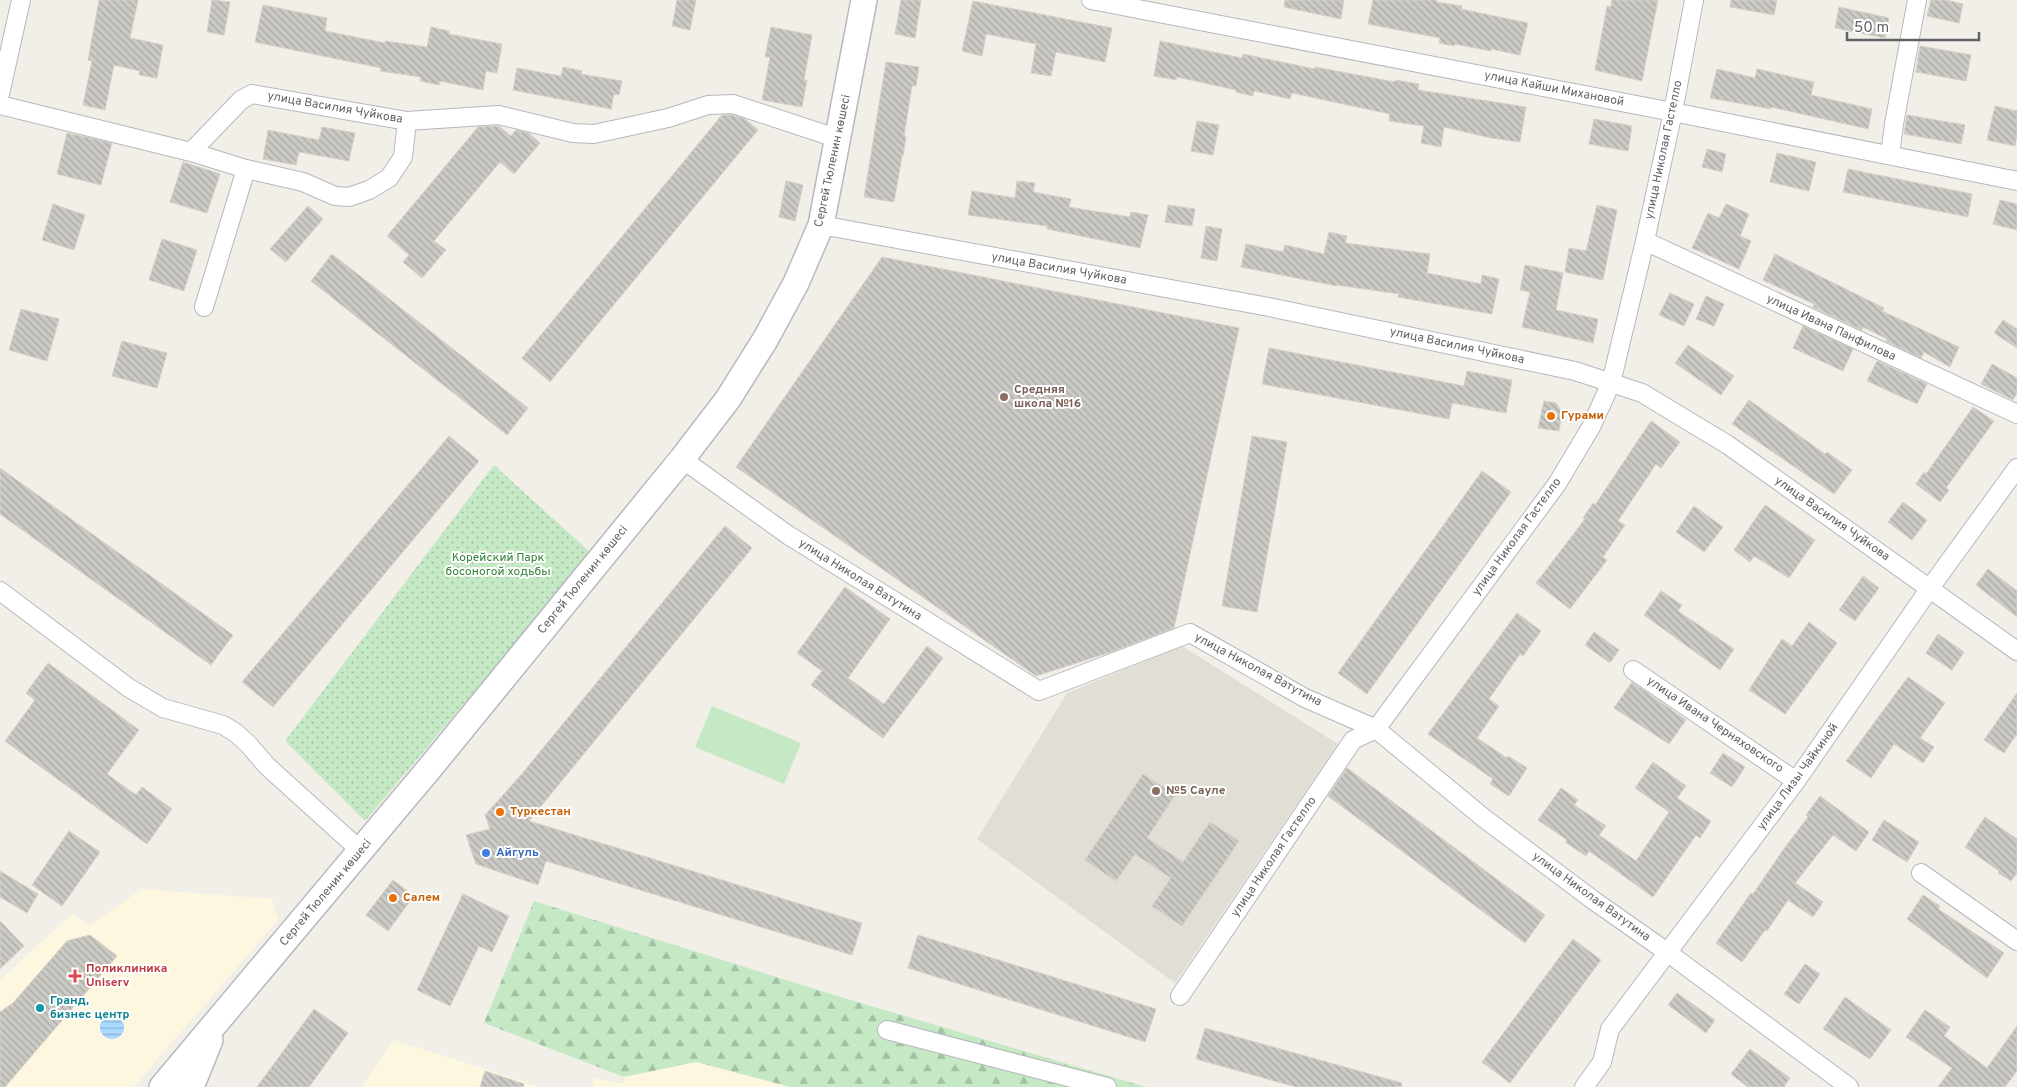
<svg xmlns="http://www.w3.org/2000/svg" width="2017" height="1087" font-family="Overpass,sans-serif">
<defs>
<pattern id="forest-firs" width="22" height="20" patternUnits="userSpaceOnUse" patternTransform="scale(1.25)"><rect width="22" height="20" fill="#c5e8c5"/><path d="M5 1l3.5 6h-7zM16 11l3.5 6h-7z" fill="#a3c0a4"/></pattern>
<pattern id="park-dots" width="8" height="8" patternUnits="userSpaceOnUse" patternTransform="scale(1.25)"><rect width="8" height="8" fill="#c5e8c5"/><path d="M2 2h.1M6 6h.1" fill="none" stroke="#a3c0a4" stroke-width="1.8" stroke-linecap="round"/></pattern>
<pattern id="water-rules" width="6" height="5" patternUnits="userSpaceOnUse" patternTransform="scale(1.25)"><rect width="6" height="5" fill="#aadaff"/><path d="M0 2.5h6" fill="none" stroke="#8eb4d2"/></pattern>
<pattern id="building-back-hatch" width="6" height="6" patternUnits="userSpaceOnUse" patternTransform="scale(1.25)"><rect width="6" height="6" fill="#cccac5"/><path d="M-1 5l2 2M0 0l6 6M5-1l2 2" fill="none" stroke="#a9a8a4"/></pattern>
</defs>
<rect width="100%" height="100%" fill="#f1efe8"/>
<path fill="#fef7e0" d="M142,889L272,899L275,912L279,919L133,1087H0V980L72,914L90,925Z
M394,1040L472,1065L540,1087H362Z
M710,1060L827,1087H592L594,1078L622,1084L630,1068Z"/>
<path fill="#e1ded6" d="M1182,646L1338,744L1175,983L977,839L1067,693Z"/>
<path fill="#c5e8c5" d="M712,706L801,743L784,784L695,747Z"/>
<path fill="url(#forest-firs)" d="M534,901L837,996L1146,1087H790L696,1062L624,1077L484,1023Z"/>
<path fill="url(#park-dots)" d="M494,465L591,553L365,821L285,741Z"/>
<path fill="url(#water-rules)" d="M100 1027a12 12 0 1 1 24 0a12 12 0 1 1-24 0Z"/>
<path fill="url(#building-back-hatch)" stroke="#d6d1c6" d="M99,0H138L130,38L163,45L157,78L139,75L140,71L114,65L105,110L83,105L92,61L88,60Z
M212,0L230,2L224,35L207,32Z
M677,0H696L690,30L672,26Z
M901,0H921L915,38L895,34Z
M1285,0H1344L1341,19L1284,7Z
M1373,0H1437L1436,2L1462,6L1461,9L1528,23L1520,55L1491,49V51L1455,44L1454,46L1439,43L1440,38L1368,24Z
M1612,0H1658L1642,81L1595,70L1607,6L1611,7Z
M1731,0H1777L1774,15L1730,7Z
M1931,0H1946L1963,4L1959,23L1927,16Z
M973,1L1112,28L1105,62L1056,52L1051,76L1031,73L1036,44L986,34L982,56L962,51Z
M263,5L327,18L325,31L385,43V41L427,47L431,27L449,31V34L502,44L497,73L486,71L483,90L440,81L439,85L420,81L421,77L380,71L381,68L255,42Z
M1839,7L1889,18L1885,38L1835,28Z
M771,27L812,35L804,80H807L802,107L762,100L770,57H765Z
M1160,41L1242,58L1243,54L1315,69V67L1395,82V80L1419,84L1418,90L1526,107L1520,142L1491,138L1444,127L1441,147L1421,143L1424,126L1389,121L1390,114L1292,93L1290,99L1254,91L1253,96L1236,92V90L1177,77L1176,80L1154,76Z
M1920,46L1971,55L1966,81L1916,72Z
M886,62L919,67L916,86H912L904,136H906L903,156H902L894,202L864,197Z
M563,67L582,71L581,74L622,81L619,95L614,94L611,109L513,90L517,68L561,76Z
M1717,69L1755,78L1757,69L1814,82L1811,95L1872,109L1868,129L1771,107V109L1710,98Z
M1995,106L2017,111V135L2015,146L1987,140Z
M722,115H732L745,119L758,130L550,382L522,358Z
M1907,115L1965,125L1961,144L1904,134Z
M1594,119L1632,126L1628,151L1589,144Z
M1197,121L1219,125L1213,155L1191,151Z
M499,126L511,136L516,130L529,133L540,143L514,174L500,162L434,241L446,250L422,278L403,262L409,255L387,236L478,127Z
M322,127L355,133L349,161L299,152L296,165L263,159L268,130L319,140Z
M67,133L112,143L101,185L57,174Z
M1707,149L1726,154L1722,172L1702,167Z
M1777,153L1816,162L1809,191L1770,182Z
M183,162L220,174L207,213L170,202Z
M1848,169L1972,194L1968,217L1843,192Z
M786,181L803,185L795,221L779,217Z
M1017,181L1035,183L1033,192L1071,199L1069,207L1130,217L1131,212L1148,215L1140,248L1047,229V226L968,215L972,191L1015,198Z
M2000,200L2017,204V230L1993,224Z
M53,204L85,215L74,250L42,240Z
M1726,204L1749,214L1740,236L1751,241L1739,269L1692,248L1708,213L1719,218Z
M1168,205L1195,209L1192,226L1165,222Z
M1597,205L1617,210L1603,280L1565,272L1569,248L1586,251Z
M308,206L323,219L286,262L270,249Z
M1206,226L1222,229L1217,261L1201,258Z
M1329,232L1347,236L1345,243L1430,254L1427,273L1481,284L1482,275L1499,279L1492,314L1398,297L1399,294L1337,285V286L1241,267L1246,244L1283,252L1285,245L1324,254Z
M162,239L197,250L184,291L149,280Z
M332,254L528,408L507,435L311,281Z
M1775,254L1884,308L1882,311L1959,347L1950,367L1924,352L1921,358L1886,341L1887,339L1863,327L1862,330L1813,307L1814,304L1763,280Z
M882,257L1239,328L1174,628L1114,651L1036,676L736,467Z
M1525,265L1563,273L1556,310L1598,319L1593,343L1522,327L1530,292L1520,290Z
M1670,293L1694,304L1684,326L1659,315Z
M1706,296L1724,304L1714,326L1696,319Z
M21,309L59,319L47,361L9,350Z
M2003,320L2017,329V348L1994,333Z
M1803,326L1853,349L1843,371L1793,348Z
M122,341L167,353L157,388L112,376Z
M1688,345L1734,376L1721,395L1675,363Z
M1269,348L1464,386L1467,371L1512,380L1506,413L1452,403L1449,419L1262,384Z
M1877,361L1927,384L1917,404L1867,381Z
M1992,364L2017,378V393L2013,400L1981,384Z
M1749,400L1825,454L1827,452L1852,470L1834,494L1732,424Z
M1544,401L1556,403L1562,412L1559,431L1538,428Z
M1973,407L1994,421L1946,488L1949,490L1940,502L1916,484L1924,472L1926,474Z
M1651,421L1680,442L1661,468L1656,464L1618,521L1625,525L1603,557L1607,560L1570,609L1536,583L1585,519L1583,518L1593,503L1595,505Z
M449,436L479,461L273,707L242,682Z
M1252,436L1287,442L1257,612L1222,606Z
M0,468L233,635L211,665L0,514Z
M1482,471L1511,492L1367,694L1338,673Z
M1903,502L1927,520L1912,540L1888,522Z
M1765,505L1815,540L1789,578L1754,556L1750,562L1734,550Z
M1694,506L1723,527L1704,552L1676,532Z
M725,526L752,548L529,821L862,923L852,955L546,861L538,885L476,864L466,835L490,829L485,815L521,775Z
M1988,569L2017,591V617L1976,585Z
M1863,576L1879,588L1855,621L1839,610Z
M845,587L890,619L848,678L884,704L927,646L943,658L883,738L811,685L822,671L797,653Z
M1661,591L1682,605L1678,611L1734,649L1720,670L1644,615Z
M1517,613L1541,631L1523,656L1520,654L1489,699L1499,706L1477,738L1507,758L1508,756L1527,768L1509,796L1490,784L1493,779L1428,734Z
M1809,622L1837,643L1785,714L1749,690L1782,639L1792,646Z
M1594,632L1619,650L1610,663L1585,645Z
M1938,634L1964,652L1952,670L1926,653Z
M48,663L139,730L107,774L136,795L142,787L172,809L147,844L5,741L35,700L26,693Z
M1908,677L1945,703L1920,738L1934,747L1923,763L1894,744L1871,778L1846,761Z
M1632,682L1686,720L1669,744L1614,708Z
M2017,693V734L2004,753L1984,740Z
M1723,753L1745,767L1732,787L1710,773Z
M1653,762L1686,786L1677,798L1711,821L1700,838L1696,835L1653,897L1589,851L1586,856L1565,842L1567,840L1538,820L1561,788L1578,800L1574,805L1606,826L1599,835L1636,861L1669,812L1635,788Z
M1347,768L1545,915L1525,943L1328,796Z
M1143,774L1175,795L1147,838L1183,862L1210,822L1239,841L1182,926L1152,906L1171,878L1135,854L1116,881L1085,860Z
M1820,796L1869,832L1856,851L1833,835L1795,883L1823,902L1813,917L1788,900L1767,931L1765,930L1742,962L1716,943L1751,893L1753,894L1783,850L1808,817L1806,815Z
M1985,817L2017,839V873L2011,881L1998,873L1999,871L1965,847Z
M1884,820L1919,842L1907,862L1872,840Z
M69,831L100,852L62,906L32,885Z
M0,871L38,894L27,913L0,897Z
M393,880L414,896L388,931L366,915Z
M463,894L509,916L492,952L479,946L450,1006L417,990Z
M1923,895L1940,906L1938,909L2004,953L1987,978L1907,919Z
M0,921L24,946L0,969Z
M90,935L117,956L5,1087H0V1012L13,1003L67,941Z
M918,935L1156,1009L1145,1042L908,968Z
M1573,939L1601,960L1510,1083L1482,1062Z
M1805,964L1820,974L1799,1004L1784,994Z
M1677,993L1715,1020L1706,1033L1668,1005Z
M1845,997L1891,1030L1870,1059L1823,1029Z
M314,1009L348,1033L309,1087H257Z
M1925,1010L1950,1027L1944,1036L1987,1068L2017,1026V1071L2005,1087H1938L1952,1068L1906,1037Z
M1205,1028L1402,1083L1401,1087H1296L1196,1059Z
M1750,1049L1790,1078L1784,1087H1748L1731,1074Z
M485,1071L524,1084L523,1087H480Z"/>
<g fill="none" stroke-linecap="round" stroke-linejoin="round">
<g stroke="#b5b8bc" stroke-width="20">
<path id="minor" d="M1091,0L1673,112L2017,181
M0,94L21,0
M0,105L191,152L241,100L252,94L407,121L499,115L573,133L594,134L668,118L708,105L733,104L839,139
M191,152L246,169L303,182L335,196L349,197L369,190L389,178L403,157L407,121
M1890,155L1894,124L1917,0
M821,225L1269,307L1575,371L1642,393L1728,445L2017,651
M1645,241L2017,414
M204,307L246,169
M682,459L788,535L1039,691L1190,633L1305,698L1376,729L1485,819L1593,900L1667,952L1849,1087
M0,591L129,688L163,708L223,725L236,733L248,744L267,766L361,851
M1633,670L1796,781
M1921,873L2017,941
M1180,996L1353,740L1376,729L1557,484L1591,427L1611,383L1645,241L1673,112L1694,0
M887,1030L1107,1087
M1584,1087L1602,1062L1610,1029L1796,781L1930,588L2017,468"/>
</g>
<g stroke="#b6babf" stroke-width="28">
<path id="secondary" d="M162,1087L429,769L682,459L728,399L765,340L796,283L821,225L864,0
M191,1087L210,1040"/>
</g>
<use href="#minor" stroke="#fff" stroke-width="18"/>
<use href="#secondary" stroke="#fff" stroke-width="25"/>
</g>
<g fill="#8d6e63" stroke="#fff" stroke-width="2">
<circle cx="1004" cy="397" r="5"/>
<circle cx="1156" cy="791" r="5"/>
</g>
<g fill="#e8710a" stroke="#fff" stroke-width="2">
<circle cx="1551" cy="416" r="5"/>
<circle cx="500" cy="812" r="5"/>
<circle cx="393" cy="898" r="5"/>
</g>
<circle fill="#3f7fe0" stroke="#fff" stroke-width="2" cx="486" cy="853" r="5"/>
<path fill="#e0444e" stroke="#fff" stroke-width="2" d="M72.5 968.5h5v5h5v5h-5v5h-5v-5h-5v-5h5z"/>
<circle fill="#0f9aa8" stroke="#fff" stroke-width="2" cx="40" cy="1008" r="5"/>
<g text-anchor="middle" dominant-baseline="central" stroke-width="4" stroke-linejoin="round" paint-order="stroke">
<g font-size="12" fill="#5f6368" stroke="#fff">
<text transform="translate(1554 89) rotate(11)">улица Кайши Михановой</text>
<text transform="translate(335 108) rotate(10)">улица Василия Чуйкова</text>
<text transform="translate(1664 150) rotate(-78)">улица Николая Гастелло</text>
<text transform="translate(833 161) rotate(-78)">Сергей Тюленин көшесі</text>
<text transform="translate(1059 269) rotate(10)">улица Василия Чуйкова</text>
<text transform="translate(1831 328) rotate(25)">улица Ивана Панфилова</text>
<text transform="translate(1457 346) rotate(12)">улица Василия Чуйкова</text>
<text transform="translate(1832 519) rotate(35)">улица Василия Чуйкова</text>
<text transform="translate(1517 537) rotate(-54)">улица Николая Гастелло</text>
<text transform="translate(583 580) rotate(-51)">Сергей Тюленин көшесі</text>
<text transform="translate(860 580) rotate(32)">улица Николая Ватутина</text>
<text transform="translate(1258 670) rotate(28)">улица Николая Ватутина</text>
<text transform="translate(1715 725) rotate(34)">улица Ивана Черняховского</text>
<text transform="translate(1798 777) rotate(-54)">улица Лизы Чайкиной</text>
<text transform="translate(1274 857) rotate(-56)">улица Николая Гастелло</text>
<text transform="translate(326 893) rotate(-50)">Сергей Тюленин көшесі</text>
<text transform="translate(1591 897) rotate(36)">улица Николая Ватутина</text>
</g>
<g font-size="12" font-weight="bold" fill="#785e54" stroke="#fff" text-anchor="start">
<text x="1014" y="390">Средняя<tspan x="1014" dy="14">школа №16</tspan></text>
<text x="1166" y="791">№5 Сауле</text>
</g>
<g font-size="12" font-weight="bold" fill="#c56008" stroke="#fff" text-anchor="start">
<text x="1561" y="416">Гурами</text>
<text x="510" y="812">Туркестан</text>
<text x="403" y="898">Салем</text>
</g>
<g font-size="12" fill="#348238" stroke="#fff">
<text x="498" y="558">Корейский Парк<tspan x="498" dy="14">босоногой ходьбы</tspan></text>
</g>
<g font-size="12" font-weight="bold" fill="#366cbe" stroke="#fff" text-anchor="start">
<text x="496" y="853">Айгуль</text>
</g>
<g font-size="12" font-weight="bold" fill="#be3a42" stroke="#fff" text-anchor="start">
<text x="86" y="969">Поликлиника<tspan x="86" dy="14">Uniserv</tspan></text>
</g>
<g font-size="12" font-weight="bold" fill="#0d838f" stroke="#fff" text-anchor="start">
<text x="50" y="1001">Гранд,<tspan x="50" dy="14">бизнес центр</tspan></text>
</g>
</g>
<path d="M1847 32v8h132v-8" fill="none" stroke="#5f6368" stroke-width="2.5"/>
<text x="1854" y="32" font-size="15" fill="#5f6368" stroke="#ffffff" stroke-width="4" paint-order="stroke">50 m</text>
</svg>
